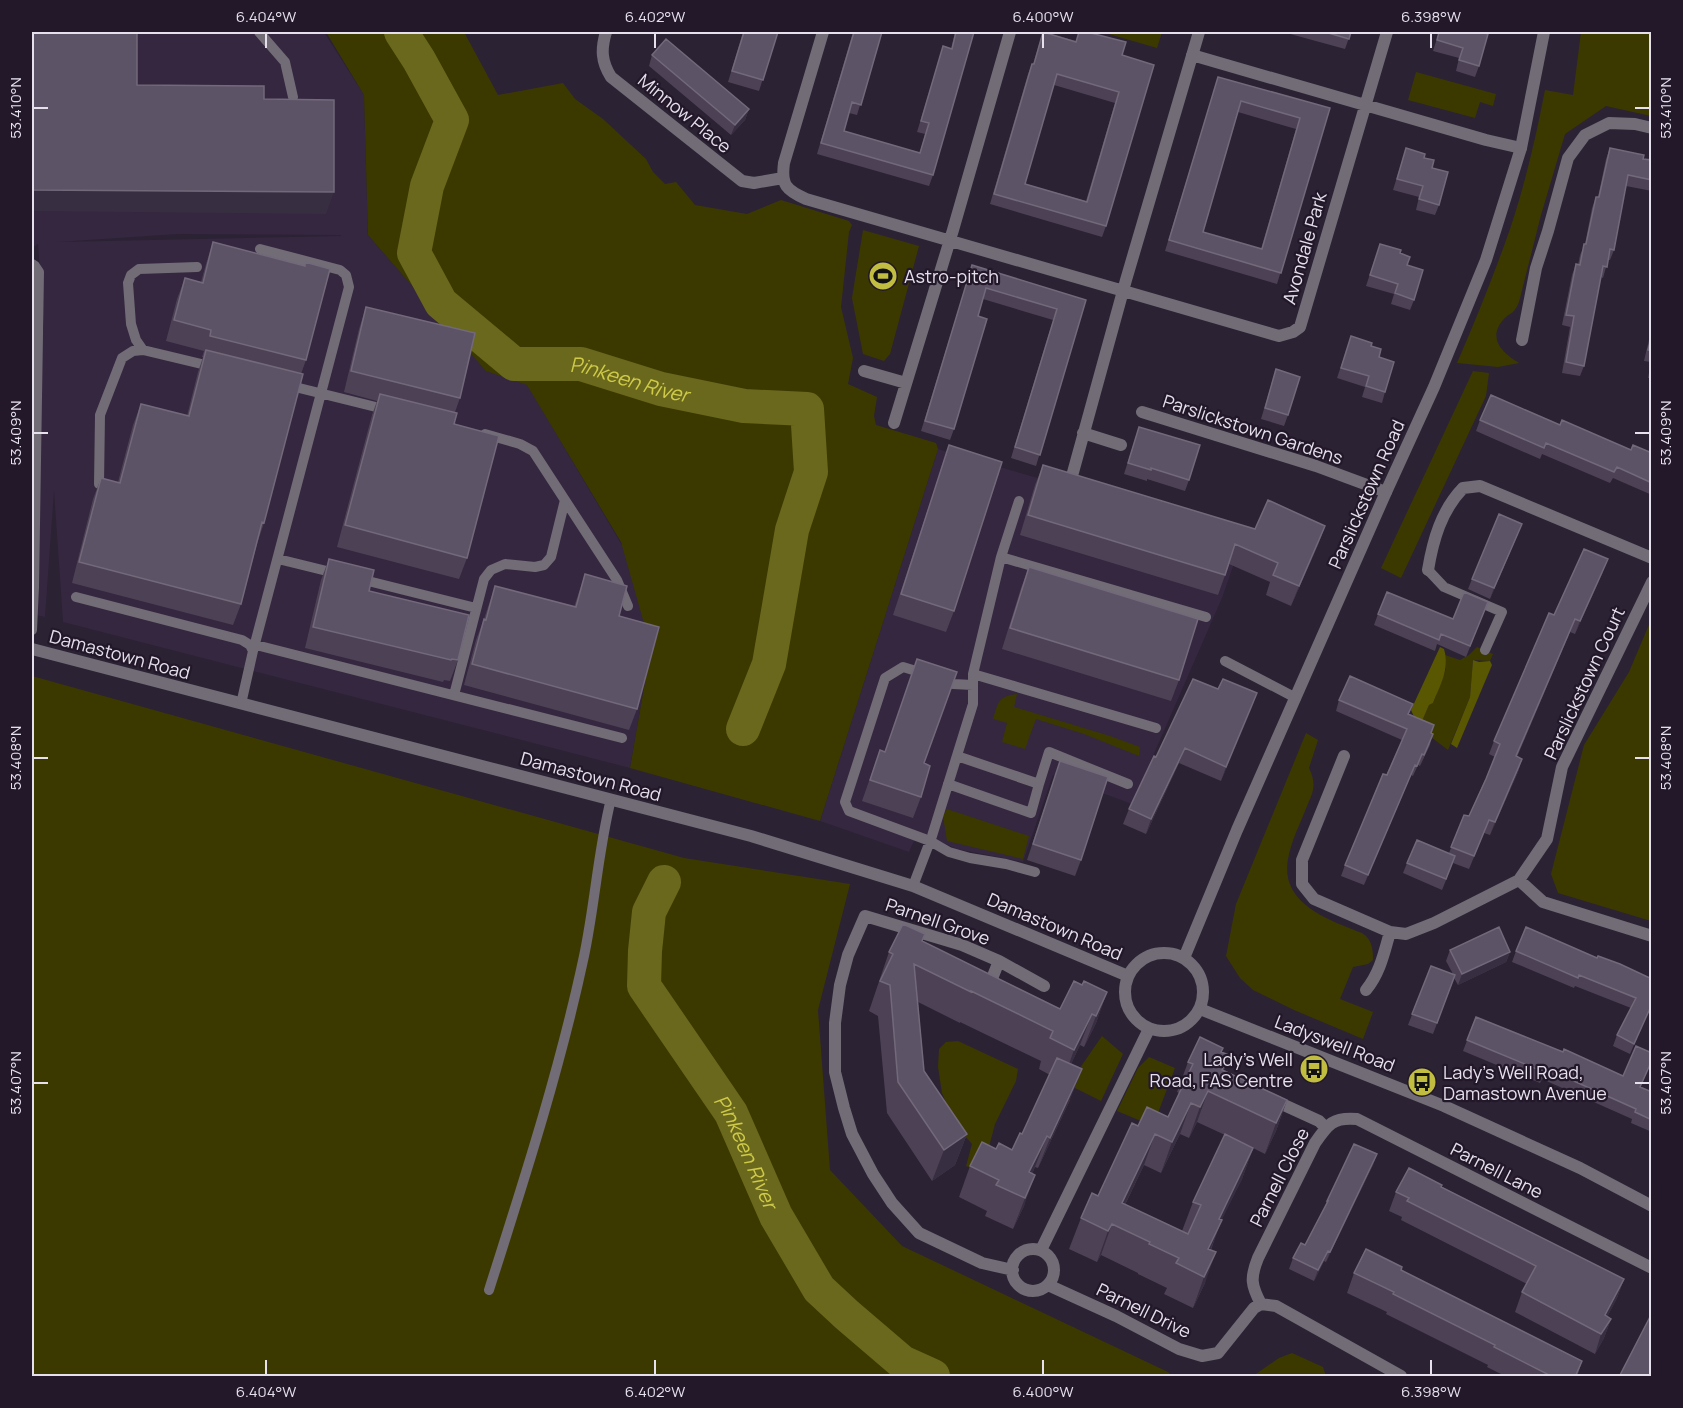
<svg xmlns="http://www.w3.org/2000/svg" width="1683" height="1408" font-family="Manrope,sans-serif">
<rect width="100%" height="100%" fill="#2b2234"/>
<path fill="#34273f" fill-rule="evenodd" d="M32,32H324L364,95L368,235L486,370L527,384L629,557L651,648L630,768L63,622L54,491L45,617L32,614V281L44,332L38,244L32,248ZM178,234L341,235V236L58,242Z
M938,449L1243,538L1222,598L1132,804L1053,775L1023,862L957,849L918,832L909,852L820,821Z"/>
<path fill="#3c3900" d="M326,32H464L498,95L563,83L575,99L603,119L646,159L653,172L665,184L676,182L695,205L747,214L781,200L849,221L852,225L849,232L841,307L853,358L848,384L877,397L874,416L876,425L936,443L938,449L820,821L630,768L651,648L621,542L527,385L486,371L368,235L364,95Z
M1102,32H1162L1157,48Z
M1581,32H1651V116L1606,106L1565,134L1541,215L1519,302C1513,316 1511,311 1503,320C1487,339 1503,353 1519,363L1498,367L1457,363C1476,319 1494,275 1510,229C1525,184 1536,137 1545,90L1573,95Z
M1416,72L1496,94L1493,106L1480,102L1475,118L1408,100Z
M863,230L919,246L890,354L884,361L863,354L852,298Z
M1473,371L1489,373L1486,396L1401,578L1381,568Z
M1651,620L1652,921H1651L1558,893L1551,874L1584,745L1629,672Z
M1477,647L1493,654L1490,661L1473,660L1470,697L1448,750L1419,728L1429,705L1433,703L1446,669L1445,655L1460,660L1469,655Z
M32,676L684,858L850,884L818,1010L830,1170L902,1246L1168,1372L1172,1376H32Z
M1017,694L1014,707L1110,736L1140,747L1139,756L1084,734L1036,719L1025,749L1002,742L1007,723L993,719C998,703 998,696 1017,694Z
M1306,733L1318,740L1309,768C1318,787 1312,793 1305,811C1299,826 1291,842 1288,859C1280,904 1329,920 1362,933C1372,939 1373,949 1373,960L1368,964L1353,967L1340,999L1373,1012L1363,1039L1294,1010L1253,990L1240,978L1226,956L1236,904Z
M947,809L1029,836L1023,859L947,841L943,816Z
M1102,1036L1123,1054L1101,1101L1075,1088L1073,1078Z
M958,1041L1018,1069L1016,1081L995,1124L990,1143L991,1159L986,1173L966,1166L972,1144L956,1126L942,1093L938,1067L939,1049L946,1042Z
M1149,1057L1175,1068L1153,1126L1117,1111L1138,1068Z
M1292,1353L1323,1367L1326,1376H1253L1279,1358Z"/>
<path fill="#595701" d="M1440,647L1444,649C1450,670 1440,685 1433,703L1429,705L1419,728L1411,710Z
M1473,660L1479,662L1490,661L1492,665L1457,748L1451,744L1470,697Z"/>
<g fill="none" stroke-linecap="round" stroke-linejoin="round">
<g stroke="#6a681c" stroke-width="34">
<path id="s1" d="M401,32L419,60L452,120L427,186L414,253L441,303L514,364H581L661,389L744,406L807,409L811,472L792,530L769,664L743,729"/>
<path id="s2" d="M664,882L649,912L645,951L644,986L731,1113L776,1216L819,1289L847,1315L902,1362L933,1376"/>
</g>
<path stroke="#716c76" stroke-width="10" d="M259,32L285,62L293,97
M32,264L35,266L39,272L34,587L32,630
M143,350L136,340L131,324L128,283L131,275L139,269L197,267
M287,385L388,410
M485,434L520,444L533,451L617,580L628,606
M99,484L100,415L122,358L133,351L143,350L214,367
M1001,557L1206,617
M278,559L339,574
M1428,570L1444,587L1502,612L1485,650
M360,579L476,608
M76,597L242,640L250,645L253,651L241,704
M256,645L622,738
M253,651L349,287L346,275L340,270L260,249
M1225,661L1296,698
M926,674L903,667L885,678L845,802L849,811L930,841L949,852L970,858L1006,864L1035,872
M973,674L1156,728
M941,679L953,684L973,685
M454,695L484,579L491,570L505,564L535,567L544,565L551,557L565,500
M948,784L1031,813L1039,784L957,756
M1039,784L1049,752L1128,784
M913,886L932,836L973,704V674L1001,557L1019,501
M489,1290C524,1180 560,1069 584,956C595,904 598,851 611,799"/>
<path stroke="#716c76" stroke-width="12" d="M606,32C601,49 601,61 611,77L742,181L754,183L783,178
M823,32L784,163C781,185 786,190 806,199L1279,336L1293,332L1300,327L1387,32
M1192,55L1486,140L1521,148
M1522,340L1536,268L1548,231L1568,158L1585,135L1609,123L1635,124L1652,128
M864,371L906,383
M1142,412L1316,466L1386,492
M894,423L953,230L1010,32
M1083,433L1121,445
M1072,476L1126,280L1199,32
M1428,570C1433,540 1441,511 1463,488L1480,486L1652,558
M1344,756L1302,860V884L1314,899L1390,932L1406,934L1434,923L1519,880L1547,839L1562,767L1652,582
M1519,880L1543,902L1652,936
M1366,990C1380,973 1384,953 1390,932
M987,991L999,961
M1271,1099L1319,1121L1325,1127
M1012 1270a21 21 0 1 1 42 0a21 21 0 1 1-42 0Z
M1041,1250L1149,1029
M1013,1270L982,1263L919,1233L892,1203L873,1174L852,1134L844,1108L835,1072V1023L840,985L848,955L865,916L962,945L999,961L1044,986
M1048,1285L1116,1316L1179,1349L1202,1356L1218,1353L1254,1308L1261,1304L1276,1306L1401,1376
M1261,1304C1251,1285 1250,1278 1258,1258L1315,1143C1328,1124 1333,1117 1357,1119L1652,1268"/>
<path stroke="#716c76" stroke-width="12" d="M32,649L751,836L913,886L1128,976
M1125 992a39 39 0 1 1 78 0a39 39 0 1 1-78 0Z
M1184,958L1237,830L1386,492L1434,387L1486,260L1521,148L1544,32
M1200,1009L1444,1106L1580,1168L1652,1206"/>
</g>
<path fill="#4d4255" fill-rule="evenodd" d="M743,32H778L759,91L728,82Z
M853,32H882L857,115L849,113L844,131L920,153L925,134L917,132L943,46L951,49L955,32H974L933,175L929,186L817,154Z
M1043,32L1076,41L1079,32L1122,55L1106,226L1102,237L990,204L1028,74L1032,64H1033ZM1054,85L1115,103L1086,201L1025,184Z
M1283,32H1351L1345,49Z
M1439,32H1481L1479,66L1475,77L1456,71L1459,58L1433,51Z
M652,55L749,109L745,120L731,135L649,66Z
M1218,77L1330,108L1277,284L1165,251ZM1238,112L1296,129L1261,249L1203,232Z
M1406,148L1424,158L1432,168L1439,205L1435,215L1416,210L1419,197L1393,190Z
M1610,148L1643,159L1652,160V191L1626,186L1614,250L1610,260H1608L1603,278L1601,277L1584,366L1580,376L1562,373L1570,327L1562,325L1572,275L1576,264L1578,265L1580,255L1585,244L1592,208L1596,197H1598L1606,159Z
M213,242L306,360L301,374L264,523L257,544L241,604L233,625L72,583L93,499L101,478L118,482L133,425L141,404L187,416L198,372L203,357H202L204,351L166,341L177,299L185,278L201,282L206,264Z
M1380,244L1400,253L1407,265L1414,300L1410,310L1391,304L1394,294L1366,286Z
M972,265L1086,300L1036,466L1011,458L1053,320L983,299L978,316L954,429L950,440L921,431Z
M366,307L460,398L455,412L454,424L467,558L459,579L337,547L372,415L377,401L344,392L359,329Z
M1652,327V378H1648L1651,362L1644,361Z
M1351,336L1371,346L1379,357L1385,392L1382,403L1362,397L1365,387L1337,378Z
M1276,369L1288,415L1284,426L1261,419Z
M1480,420L1560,425L1631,450L1652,453V495L1613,478L1610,483L1542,454L1540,459L1476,431Z
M1139,427L1189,480L1185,491L1147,479V481L1124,474Z
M949,445L954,611L946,632L893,615Z
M1043,465L1255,529L1325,526L1318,545L1291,606L1266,595L1270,582L1229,564L1218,595L1020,535L1035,485Z
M1518,534L1490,599L1468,589L1472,579Z
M329,559L369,591L458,660L450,681L444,680L443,682L305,648L321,580Z
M1029,567L1179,680L1171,701L1002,649L1021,588Z
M1603,572L1575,634L1570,632L1517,757L1522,759L1518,772L1490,835L1484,833L1469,869L1453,863L1442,890L1403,873L1407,863L1449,853L1464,815L1469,816L1495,757L1489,754L1494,741L1554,615Z
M585,574L619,616L637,709L629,730L464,685L476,640L484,619L495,586L574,607Z
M1488,602L1466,657L1437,644L1435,651L1374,625L1378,614L1453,619Z
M1218,689L1257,693L1221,781L1179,763L1146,834L1123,824L1129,809L1156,757Z
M1339,700L1413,704L1409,714L1432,733L1430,745L1420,766L1418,765L1413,776L1411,775L1364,885L1341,876L1345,865L1402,740L1336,711Z
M880,750L884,752L921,797L913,818L862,801Z
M1060,761L1081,860L1075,876L1027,860Z
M925,934L922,941L1060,1009L1082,985L1107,992L1096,1023L1084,1047L1080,1045L1071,1064L1070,1100L1038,1168L1035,1167L1032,1174L1024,1206L1013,1229L985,1216L987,1211L959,1197L970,1166L996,1149L1012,1150L1022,1134L1050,1075L1039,1069L1041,1061L960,1022V1023L918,1002L924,1071L967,1134L955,1165L932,1181L887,1113L878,1016L869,1011L889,952Z
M1450,950L1510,952L1506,962L1458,985L1454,978L1433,1034L1408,1025L1431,966L1453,974L1446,961Z
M1516,951L1597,958L1652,979V1011L1649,1010L1630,1054L1613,1046L1617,1035L1631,1008L1575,986L1574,988L1512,962Z
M1476,1017L1652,1092V1132L1631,1123L1632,1119L1542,1079L1540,1083L1463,1051Z
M1222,1052L1229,1055L1224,1070L1287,1100L1276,1131L1265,1154L1253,1148L1242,1179L1221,1220L1211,1250L1205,1283L1193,1308L1164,1294L1167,1288L1138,1274V1273L1101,1255L1097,1262L1069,1249L1081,1218L1098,1196L1138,1126L1168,1117L1179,1093L1177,1092L1188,1062ZM1197,1122L1225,1135L1193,1202L1182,1231L1125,1205L1144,1165L1161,1173L1180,1134L1189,1138Z
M1377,1154L1373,1165L1326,1262L1324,1261L1314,1281L1289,1269L1293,1258L1305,1245L1324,1210L1327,1201Z
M1442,1187L1624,1279L1617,1298L1607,1317L1611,1319L1604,1338L1595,1354L1515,1312L1522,1292L1527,1284L1401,1220L1402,1217L1389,1211L1396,1192Z
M1401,1270L1582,1361L1577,1377H1507L1487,1367L1488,1365L1386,1314L1387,1312L1347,1293L1354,1273Z"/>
<path fill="#382e41" d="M749,109L745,120L731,135L735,125Z
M32,190L334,192L326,214L32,211Z
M1522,524L1518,534L1490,599L1494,588Z
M1325,526L1318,545L1291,606L1299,586Z
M1608,559L1603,572L1575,634L1580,621Z
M1575,619L1570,632L1511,769L1516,756Z
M1257,693L1252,708L1221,781L1226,767Z
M1185,748L1179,763L1146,834L1151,819Z
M1522,759L1518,772L1490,835L1495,822Z
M1415,765L1411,775L1364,885L1368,875Z
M1510,952L1506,962L1458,985L1462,974Z
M1107,992L1096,1023L1084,1047L1096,1016Z
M1092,1014L1080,1045L1063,1081L1074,1050Z
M1082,1069L1070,1100L1038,1168L1050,1138Z
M1208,1091L1197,1122L1189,1138L1200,1107Z
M1287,1100L1276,1131L1265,1154L1276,1123Z
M1191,1103L1180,1134L1161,1173L1172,1142Z
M967,1134L955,1165L932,1181L944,1150Z
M1155,1134L1144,1165L1115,1225L1122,1203Z
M1047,1136L1035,1167L1021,1197L1029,1172Z
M1253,1148L1242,1179L1207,1250L1219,1219Z
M1377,1154L1373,1165L1326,1262L1330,1252Z
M1035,1175L1024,1206L1013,1229L1025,1198Z
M1222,1220L1210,1251L1208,1249Z
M1112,1224L1101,1255L1097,1262L1108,1231Z
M1328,1251L1324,1261L1314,1281L1318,1270Z
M1216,1252L1205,1283L1193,1308L1204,1277Z
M1624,1279L1617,1298L1598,1335L1605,1315Z
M1611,1319L1604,1338L1595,1354L1601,1334Z"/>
<path fill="#5d5366" stroke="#72697b" stroke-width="1.5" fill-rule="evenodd" d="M32,32H137V85L264,86V99L334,100V192L32,190Z
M744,32H778L763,80L732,71Z
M854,32H882L861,105L852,102L844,131L920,153L929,123L921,121L943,46L952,49L956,32H974L933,175L821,143Z
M1043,32L1076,42L1079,32H1087L1126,42L1122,55L1154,65L1106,226L994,194L1032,64H1034ZM1057,74L1119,92L1087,202L1025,184Z
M1325,32H1351L1349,39Z
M1439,32H1481L1488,34L1479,66L1459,60L1463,48L1437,40Z
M666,39L749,109L735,125L652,55Z
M1218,77L1330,108L1281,273L1169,240ZM1241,101L1300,118L1262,249L1203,232Z
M1406,148L1425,154L1424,158L1434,160L1432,168L1448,172L1439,205L1419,199L1423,186L1397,179Z
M1610,148L1644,155L1643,159L1652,160V180L1628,175L1614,250L1610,249L1607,267L1603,266L1584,366L1566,362L1574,316L1566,315L1576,264L1580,265L1584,244H1586L1596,197H1599Z
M213,242L305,266V262L330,269L306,360L210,336L211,330L174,320L185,278L203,283Z
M1380,244L1401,250L1400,253L1410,257L1407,265L1423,270L1414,300L1395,293L1398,284L1370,275Z
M972,265L1086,300L1040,455L1015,447L1057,309L986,288L978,316L987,319L954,429L925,421Z
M366,307L475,333L460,398L351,371Z
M1652,335V351L1648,350Z
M1351,336L1372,343L1371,346L1381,349L1379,357L1394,362L1385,392L1366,386L1369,376L1341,368Z
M206,350L303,374L264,523L262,522L241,604L79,562L101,478L120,483L141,404L189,416Z
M1276,369L1300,377L1288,415L1265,408Z
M380,394L457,413L454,424L499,436L467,558L345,525Z
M1491,395L1560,425L1562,420L1631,450L1633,445L1652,453V483L1617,467L1614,472L1546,443L1544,448L1480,420Z
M1139,427L1200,445L1189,480L1151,468V470L1128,463Z
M949,445L1002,462L954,611L901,594Z
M1043,465L1255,529L1268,500L1325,526L1299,586L1273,575L1278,563L1235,544L1225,575L1028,515Z
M1499,514L1522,524L1494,588L1472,579Z
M1584,549L1608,559L1580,621L1575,619L1516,756L1522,759L1495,822L1489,820L1474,856L1451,847L1464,815L1469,816L1486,779L1500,744L1494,741L1549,613L1554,615Z
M329,559L374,570L369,591L469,615L458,660L452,659L451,660L313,627Z
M1029,567L1198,619L1179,680L1010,628Z
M585,574L627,586L619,616L659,627L637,709L472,664L484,619L486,620L495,586L576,607Z
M1387,592L1453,619L1464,592L1488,602L1470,646L1441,634L1439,640L1378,614Z
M917,659L957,672L924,763L930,766L921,797L870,780L880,750L885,752Z
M1350,676L1413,704L1408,714L1434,725L1431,733L1433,734L1424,755L1422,754L1417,766L1415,765L1368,875L1345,865L1383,774L1387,775L1407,729L1339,700Z
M1193,679L1218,689L1223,679L1257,693L1226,767L1185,748L1151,819L1129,809L1154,756L1156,757Z
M1060,761L1108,777L1081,860L1033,844Z
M1417,840L1455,856L1446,879L1407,863Z
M903,924L925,934L922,941L1060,1009L1074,981L1082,985L1084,981L1107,992L1096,1016L1092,1014L1074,1050L1050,1038L1053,1031L971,991V992L914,964L924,1071L967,1134L944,1150L898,1082L890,985L880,981L893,954L889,952Z
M1499,927L1510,952L1462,974L1450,950Z
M1526,927L1597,958L1598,956L1620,964L1652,979V1004L1634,1044L1617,1035L1636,998L1579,975L1578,978L1516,951Z
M1431,966L1455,975L1437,1023L1412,1014Z
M1476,1017L1563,1052L1564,1049L1623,1076L1636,1046L1652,1053V1060L1640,1087L1652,1092V1120L1635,1112L1636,1109L1545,1068L1544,1072L1467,1040Z
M1200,1037L1223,1048L1221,1052L1229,1055L1222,1070L1287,1100L1276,1123L1208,1091L1200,1107L1191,1103L1172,1142L1155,1134L1122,1203L1188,1234L1201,1205L1193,1202L1225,1134L1253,1148L1219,1219L1222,1220L1208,1249L1216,1252L1204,1277L1176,1263L1179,1258L1149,1244L1150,1242L1112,1224L1108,1231L1081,1218L1092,1193L1098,1196L1132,1123L1138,1126L1147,1107L1168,1117L1193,1064L1188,1062Z
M1057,1058L1082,1069L1050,1138L1047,1136L1029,1172L1035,1175L1025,1198L996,1185L999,1180L970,1166L982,1142L996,1149L999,1143L1012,1150L1020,1133L1022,1134Z
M1354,1144L1377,1154L1330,1252L1328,1251L1318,1270L1293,1258L1301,1243L1305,1245L1328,1201H1327Z
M1409,1168L1442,1185L1441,1187L1624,1279L1605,1315L1611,1319L1601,1334L1522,1292L1536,1266L1407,1201L1409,1198L1396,1192Z
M1366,1249L1402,1267L1401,1270L1582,1361L1575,1377H1553L1494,1347L1495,1345L1393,1294L1394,1292L1354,1273Z
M1652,1313V1371L1648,1377H1619Z"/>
<path fill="none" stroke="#e6e0ec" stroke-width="2" d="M266,33V48M655,33V48M1043,33V48M1431,33V48M33,108H48M1635,108H1650M33,433H48M1635,433H1650M33,758H48M1635,758H1650M33,1083H48M1635,1083H1650M266,1360V1375M655,1360V1375M1043,1360V1375M1431,1360V1375"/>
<defs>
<g id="stadium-disc" transform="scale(1.5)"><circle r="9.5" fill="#c1bd40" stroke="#22182a"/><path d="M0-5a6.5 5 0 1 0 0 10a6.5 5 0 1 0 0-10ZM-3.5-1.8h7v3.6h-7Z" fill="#111"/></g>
<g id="bus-disc" transform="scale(1.5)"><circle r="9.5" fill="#c1bd40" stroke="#22182a"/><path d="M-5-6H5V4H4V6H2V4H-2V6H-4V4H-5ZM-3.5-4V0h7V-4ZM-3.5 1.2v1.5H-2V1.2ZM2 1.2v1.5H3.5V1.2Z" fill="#111"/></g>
</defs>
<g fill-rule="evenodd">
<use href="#stadium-disc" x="883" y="276"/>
<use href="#bus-disc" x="1314" y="1069"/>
<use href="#bus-disc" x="1422" y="1082"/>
</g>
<g text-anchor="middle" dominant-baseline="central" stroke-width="4.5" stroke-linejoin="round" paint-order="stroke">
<g font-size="18" fill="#e6e0ec" stroke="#22182a">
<text transform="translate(685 113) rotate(39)">Minnow Place</text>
<text transform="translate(1304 248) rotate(-74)">Avondale Park</text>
<text transform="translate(1253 429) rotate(18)">Parslickstown Gardens</text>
<text transform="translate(1366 494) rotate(-66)">Parslickstown Road</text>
<text transform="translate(120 654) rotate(15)">Damastown Road</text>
<text transform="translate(1584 683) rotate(-65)">Parslickstown Court</text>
<text transform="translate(591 776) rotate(15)">Damastown Road</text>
<text transform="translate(938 921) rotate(19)">Parnell Grove</text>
<text transform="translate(1055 926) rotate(23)">Damastown Road</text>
<text transform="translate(1335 1043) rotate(21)">Ladyswell Road</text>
<text transform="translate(1497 1170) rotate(27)">Parnell Lane</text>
<text transform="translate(1279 1177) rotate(-63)">Parnell Close</text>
<text transform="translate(1144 1310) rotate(26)">Parnell Drive</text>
</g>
<g font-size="18" fill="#e6e0ec" stroke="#22182a" text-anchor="start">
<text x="904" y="276">Astro-pitch</text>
<text x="1293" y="1059" text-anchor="end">Lady’s Well<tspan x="1293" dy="21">Road, FAS Centre</tspan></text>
<text x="1443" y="1072">Lady’s Well Road,<tspan x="1443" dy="21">Damastown Avenue</tspan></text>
</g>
<g font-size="20" font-style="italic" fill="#cfcb49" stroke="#22182a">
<text stroke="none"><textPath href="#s1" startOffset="510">Pinkeen River</textPath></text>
<text stroke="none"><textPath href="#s2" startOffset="303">Pinkeen River</textPath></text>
</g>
</g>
<rect width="1683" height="1408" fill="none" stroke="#22182a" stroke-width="66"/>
<rect x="33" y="33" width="1617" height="1342" fill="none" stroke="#e6e0ec" stroke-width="2"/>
<g font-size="15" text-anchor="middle" fill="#e6e0ec">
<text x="266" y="22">6.404°W</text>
<text x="655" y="22">6.402°W</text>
<text x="1043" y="22">6.400°W</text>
<text x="1431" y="22">6.398°W</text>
<text transform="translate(16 108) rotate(-90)" y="5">53.410°N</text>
<text transform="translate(1666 108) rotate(-90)" y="5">53.410°N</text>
<text transform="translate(16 433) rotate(-90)" y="5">53.409°N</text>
<text transform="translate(1666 433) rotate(-90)" y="5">53.409°N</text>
<text transform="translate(16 758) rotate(-90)" y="5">53.408°N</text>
<text transform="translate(1666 758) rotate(-90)" y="5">53.408°N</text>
<text transform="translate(16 1083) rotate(-90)" y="5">53.407°N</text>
<text transform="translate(1666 1083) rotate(-90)" y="5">53.407°N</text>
<text x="266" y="1397">6.404°W</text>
<text x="655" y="1397">6.402°W</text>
<text x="1043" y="1397">6.400°W</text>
<text x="1431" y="1397">6.398°W</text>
</g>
</svg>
